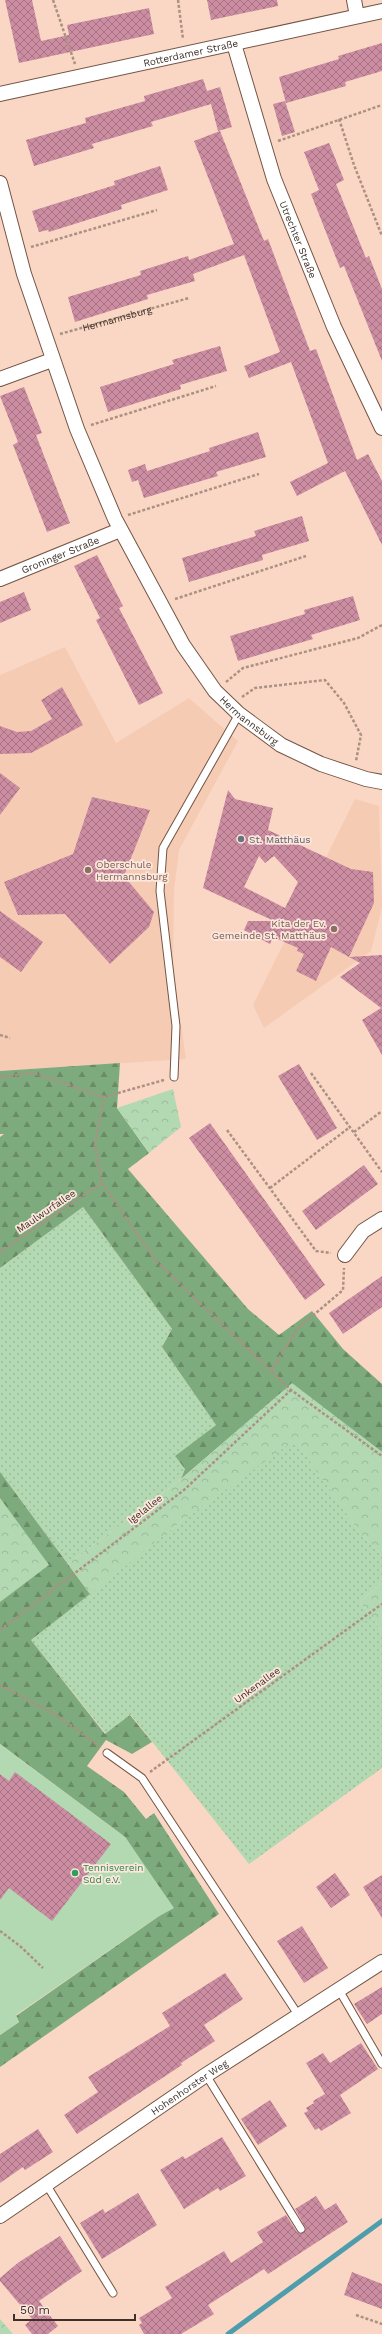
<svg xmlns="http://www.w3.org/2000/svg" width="382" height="2334" font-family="'Work Sans',sans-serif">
<defs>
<pattern id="grass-dots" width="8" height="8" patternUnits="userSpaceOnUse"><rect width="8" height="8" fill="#b3d9b3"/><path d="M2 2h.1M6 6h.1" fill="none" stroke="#9bbb9a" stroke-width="1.8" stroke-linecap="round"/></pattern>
<pattern id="forest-firs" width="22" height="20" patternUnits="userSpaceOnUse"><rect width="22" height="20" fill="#7eab7e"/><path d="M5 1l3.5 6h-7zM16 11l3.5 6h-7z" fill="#698c67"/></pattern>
<pattern id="park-crowns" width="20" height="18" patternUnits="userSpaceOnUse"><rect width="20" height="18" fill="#b3d9b3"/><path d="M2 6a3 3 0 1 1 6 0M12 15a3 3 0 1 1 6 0" fill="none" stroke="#9bbb9a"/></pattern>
<pattern id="building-cross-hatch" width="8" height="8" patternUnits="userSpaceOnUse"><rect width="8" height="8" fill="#cc8da2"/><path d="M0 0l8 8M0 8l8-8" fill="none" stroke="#a77484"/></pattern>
</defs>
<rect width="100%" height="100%" fill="#fad7c4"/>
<path fill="#f6cbb4" d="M65,647L116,743L189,698L238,741L179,850L174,890L173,968L186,1059L0,1071V675Z
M355,799L379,806L382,907L371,951L264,1028L253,1005Z"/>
<path fill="url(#grass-dots)" d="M83,1207L172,1329L162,1347L216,1425L175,1456L185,1469L181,1479L68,1564L0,1472V1268Z
M295,1439L360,1533L382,1555V1582L360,1602L382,1631V1768L249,1864L131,1715L106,1734L31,1640L175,1526Z"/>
<path fill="url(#forest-firs)" d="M120,1063L117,1108L149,1153L128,1169L248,1309L279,1335L312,1311L343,1349L382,1384V1452L292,1384L181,1479L185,1469L175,1456L216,1425L162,1347L172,1329L83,1207L0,1268V1137L4,1134H0V1071Z
M0,1472L90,1594L31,1640L105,1734L130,1715L152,1742L132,1754L106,1740L87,1766L124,1792L146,1819L154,1813L219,1914L0,2067V2035L19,2022L16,2016L159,1916L173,1908L125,1837L0,1744Z"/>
<path fill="url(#park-crowns)" d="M173,1089L181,1127L149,1153L117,1108Z
M292,1383L382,1452V1555L360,1533L295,1440L175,1526L90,1594L68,1564L181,1479Z
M0,1498L49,1565L0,1602Z
M382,1582V1631L360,1602Z
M0,2319L13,2334H0Z"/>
<path fill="#b3d9b3" d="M0,1744L125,1837L174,1908L159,1916L16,2015L19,2022L0,2035Z"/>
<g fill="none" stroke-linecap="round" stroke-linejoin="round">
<path stroke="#4e9dad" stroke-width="5" d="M228,2334L382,2221"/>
</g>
<path fill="url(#building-cross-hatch)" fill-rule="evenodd" d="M5,0H32L41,41L69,35L67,25L149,8L154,34L19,63Z
M207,0H277L278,6L211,20Z
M382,43V71L345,82L346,86L286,103L279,77L339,59L338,56Z
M203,79L207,91L220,87L232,127L218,131L211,104L151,122L153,126L92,144L94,148L34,166L26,140L86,123L85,118L145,101L144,96Z
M285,101L295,132L282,136L273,104Z
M220,131L264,241L268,239L310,351L316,349L357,460L368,454L382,481V545L345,471L297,496L290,482L328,463L291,362L249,378L244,366L280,352L244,255L193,274L195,281L147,295L148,299L75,322L68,297L141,275L140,271L188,256L189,260L234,244L194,141Z
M329,143L344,180L336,184L366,258L369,256L382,289V361L344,266L340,268L311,194L319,190L304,152Z
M160,166L168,190L121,205L122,209L49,232L48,230L39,232L32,211L115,185L114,181Z
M220,346L227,371L180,385L181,389L108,412L100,387L174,364L172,360Z
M24,387L42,433L36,435L70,523L47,532L13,445L18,442L0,396Z
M258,432L266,457L216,472L218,476L144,498L138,480L132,482L128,470L145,464L147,471L210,451L209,448Z
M302,516L309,541L262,555L263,560L189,582L182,558L256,536L254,531Z
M97,555L123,606L119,608L163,693L139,705L96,620L100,618L74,566Z
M24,592L31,610L0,623V602Z
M353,596L360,620L311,635L313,639L238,661L230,636L305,614L304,610Z
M62,687L83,725L31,753L0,754V726L17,732L31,731L52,719L41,700Z
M0,773L20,788L0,815Z
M228,790L235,799L273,808L268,830L351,869L373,872L374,903L349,957L331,947L316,981L296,971L304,954L297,951L298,948L273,937L270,944L244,930L248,921H274L203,888ZM259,856L265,863L274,856L298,882L285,908L244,887Z
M92,797L150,810L124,876L154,912L149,927L110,964L65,914L18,915L4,882L73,854Z
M0,911L43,942L21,972L0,957Z
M382,955V1055L362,1020L381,1008L340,977L360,963L349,957Z
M299,1064L337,1128L317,1140L278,1076Z
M210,1123L325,1285L305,1300L189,1138Z
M364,1165L378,1184L316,1230L302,1211Z
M382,1276V1307L343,1334L329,1313Z
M15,1772L111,1844L52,1921L9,1888L0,1900V1774L9,1781Z
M335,1873L350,1895L331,1908L316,1887Z
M382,1875V1918L363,1887Z
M302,1926L328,1968L304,1983L277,1941Z
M225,1973L243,1999L204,2025L215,2041L181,2063L182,2065L77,2134L64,2115L98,2092L88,2077L170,2026L162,2013Z
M382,1987V2014L367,2024L354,2004Z
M361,2043L378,2069L340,2095L351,2113L321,2131L319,2128L315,2130L304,2113L308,2111L306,2108L314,2103L313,2101L325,2094L306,2063L323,2053L330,2063Z
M270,2100L287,2126L258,2145L241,2119Z
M38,2129L53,2152L25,2170L23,2167L0,2183V2154Z
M222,2137L246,2176L220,2191L218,2188L184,2209L160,2170L183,2156L185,2159Z
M138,2193L157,2225L102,2259L80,2223L103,2209L105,2213Z
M316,2196L325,2210L336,2203L348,2222L268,2274L264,2269L208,2305L214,2314L181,2334H144L139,2325L142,2323L139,2318L172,2298L165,2287L224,2251L231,2263L263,2242L257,2232L286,2215L297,2232L303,2233L305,2227L295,2209Z
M60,2236L82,2271L39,2301L58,2326L48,2334H32L25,2325L32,2319L0,2281V2278L19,2262Z
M352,2272L382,2284V2309L344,2295Z"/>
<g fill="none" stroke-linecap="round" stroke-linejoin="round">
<g stroke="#735545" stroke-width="9">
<path id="lane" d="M174,1077L176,1026L160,891L163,848L239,714
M107,1753L142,1778L299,2016
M339,1990L382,2064
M206,2075L301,2229
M46,2184L113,2293"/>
</g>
<g stroke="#735545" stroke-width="16">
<g id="street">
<path d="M354,0L357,16"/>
<path id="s2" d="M234,44L274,179L334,327L382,428"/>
<path id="s3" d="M0,94L382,11"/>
<path id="s4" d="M0,183L24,274L77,429L115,519L183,645L215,691L239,714L281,745L321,764L366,779L382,782"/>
<path d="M0,379L52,360"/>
<path id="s5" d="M0,579L120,530"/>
<path d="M345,1255L363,1231L382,1219"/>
<path id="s6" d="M0,2216L203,2077L382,1962"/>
</g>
</g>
<g stroke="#ab9183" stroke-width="2.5" stroke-dasharray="3 2" stroke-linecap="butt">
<path d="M53,0L75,64"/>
<path d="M178,0L183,39"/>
<path d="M339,119L354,165L382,236"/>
<path d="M278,141L382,105"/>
<path d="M31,247L157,210"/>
<path id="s1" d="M60,334L189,298"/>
<path d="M91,425L216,386"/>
<path d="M128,515L259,474"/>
<path d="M175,599L306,556"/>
<path d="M226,682L243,668L358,638L382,625"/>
<path d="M242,697L255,688L325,680L344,703L361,735L356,761"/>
<path d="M0,1035L10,1038"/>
<path d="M311,1073L382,1172"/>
<path d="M0,1077L34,1073L104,1097"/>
<path d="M164,1080L104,1097L95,1144L102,1183L156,1261L291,1390L382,1456"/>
<path d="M227,1130L316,1251L331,1253"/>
<path d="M354,1132L382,1111"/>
<path d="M270,1188L350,1127"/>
<path d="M0,1252L102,1183"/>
<path d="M271,1371L297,1329L343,1290L344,1268"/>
<path d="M0,1630L184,1490L291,1390"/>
<path d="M0,1685L56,1715L99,1746"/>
<path d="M150,1772L382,1604"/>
<path d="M0,1931L20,1946L43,1968"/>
<path d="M356,2315L382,2324"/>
</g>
<use href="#lane" stroke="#fff" stroke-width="7"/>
<use href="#street" stroke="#fff" stroke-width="14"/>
</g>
<circle fill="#6b7280" stroke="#fde7dc" stroke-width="1.5" cx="241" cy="839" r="4"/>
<g fill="#8d6e63" stroke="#fde7dc" stroke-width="1.5">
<circle cx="88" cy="870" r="4"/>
<circle cx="334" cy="929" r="4"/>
</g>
<circle fill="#2e9e5b" stroke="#fde7dc" stroke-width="1.5" cx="75" cy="1873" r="4"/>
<g text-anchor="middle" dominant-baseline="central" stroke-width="3.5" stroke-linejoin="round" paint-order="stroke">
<g font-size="10" fill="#3e3029" stroke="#fde7dc">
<text stroke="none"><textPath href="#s3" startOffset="195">Rotterdamer Straße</textPath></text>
<text stroke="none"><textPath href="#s2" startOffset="206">Utrechter Straße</textPath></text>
<text stroke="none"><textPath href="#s1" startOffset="59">Hermannsburg</textPath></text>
<text stroke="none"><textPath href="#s5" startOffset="65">Groninger Straße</textPath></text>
<text stroke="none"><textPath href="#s4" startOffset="600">Hermannsburg</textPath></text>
<text transform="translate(46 1211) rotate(-34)">Maulwurfallee</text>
<text transform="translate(145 1509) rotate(-38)">Igelallee</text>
<text transform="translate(257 1685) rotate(-36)">Unkenallee</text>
<text stroke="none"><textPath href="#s6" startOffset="229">Hohenhorster Weg</textPath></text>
</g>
<g font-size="10" fill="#5b616d" stroke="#fde7dc" text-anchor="start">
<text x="249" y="839">St. Matthäus</text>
</g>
<g font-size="10" fill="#785e54" stroke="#fde7dc" text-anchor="start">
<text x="96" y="864">Oberschule<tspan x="96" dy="12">Hermannsburg</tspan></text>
<text x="326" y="923" text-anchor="end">Kita der Ev.<tspan x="326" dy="12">Gemeinde St. Matthäus</tspan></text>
</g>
<g font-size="10" fill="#27864d" stroke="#fde7dc" text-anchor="start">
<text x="83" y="1867">Tennisverein<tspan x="83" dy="12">Süd e.V.</tspan></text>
</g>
</g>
<path d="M14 2314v6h121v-6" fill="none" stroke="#3e3029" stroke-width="2"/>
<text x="20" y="2314" font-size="12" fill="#3e3029" stroke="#fde7dc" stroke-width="3" paint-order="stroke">50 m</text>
</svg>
